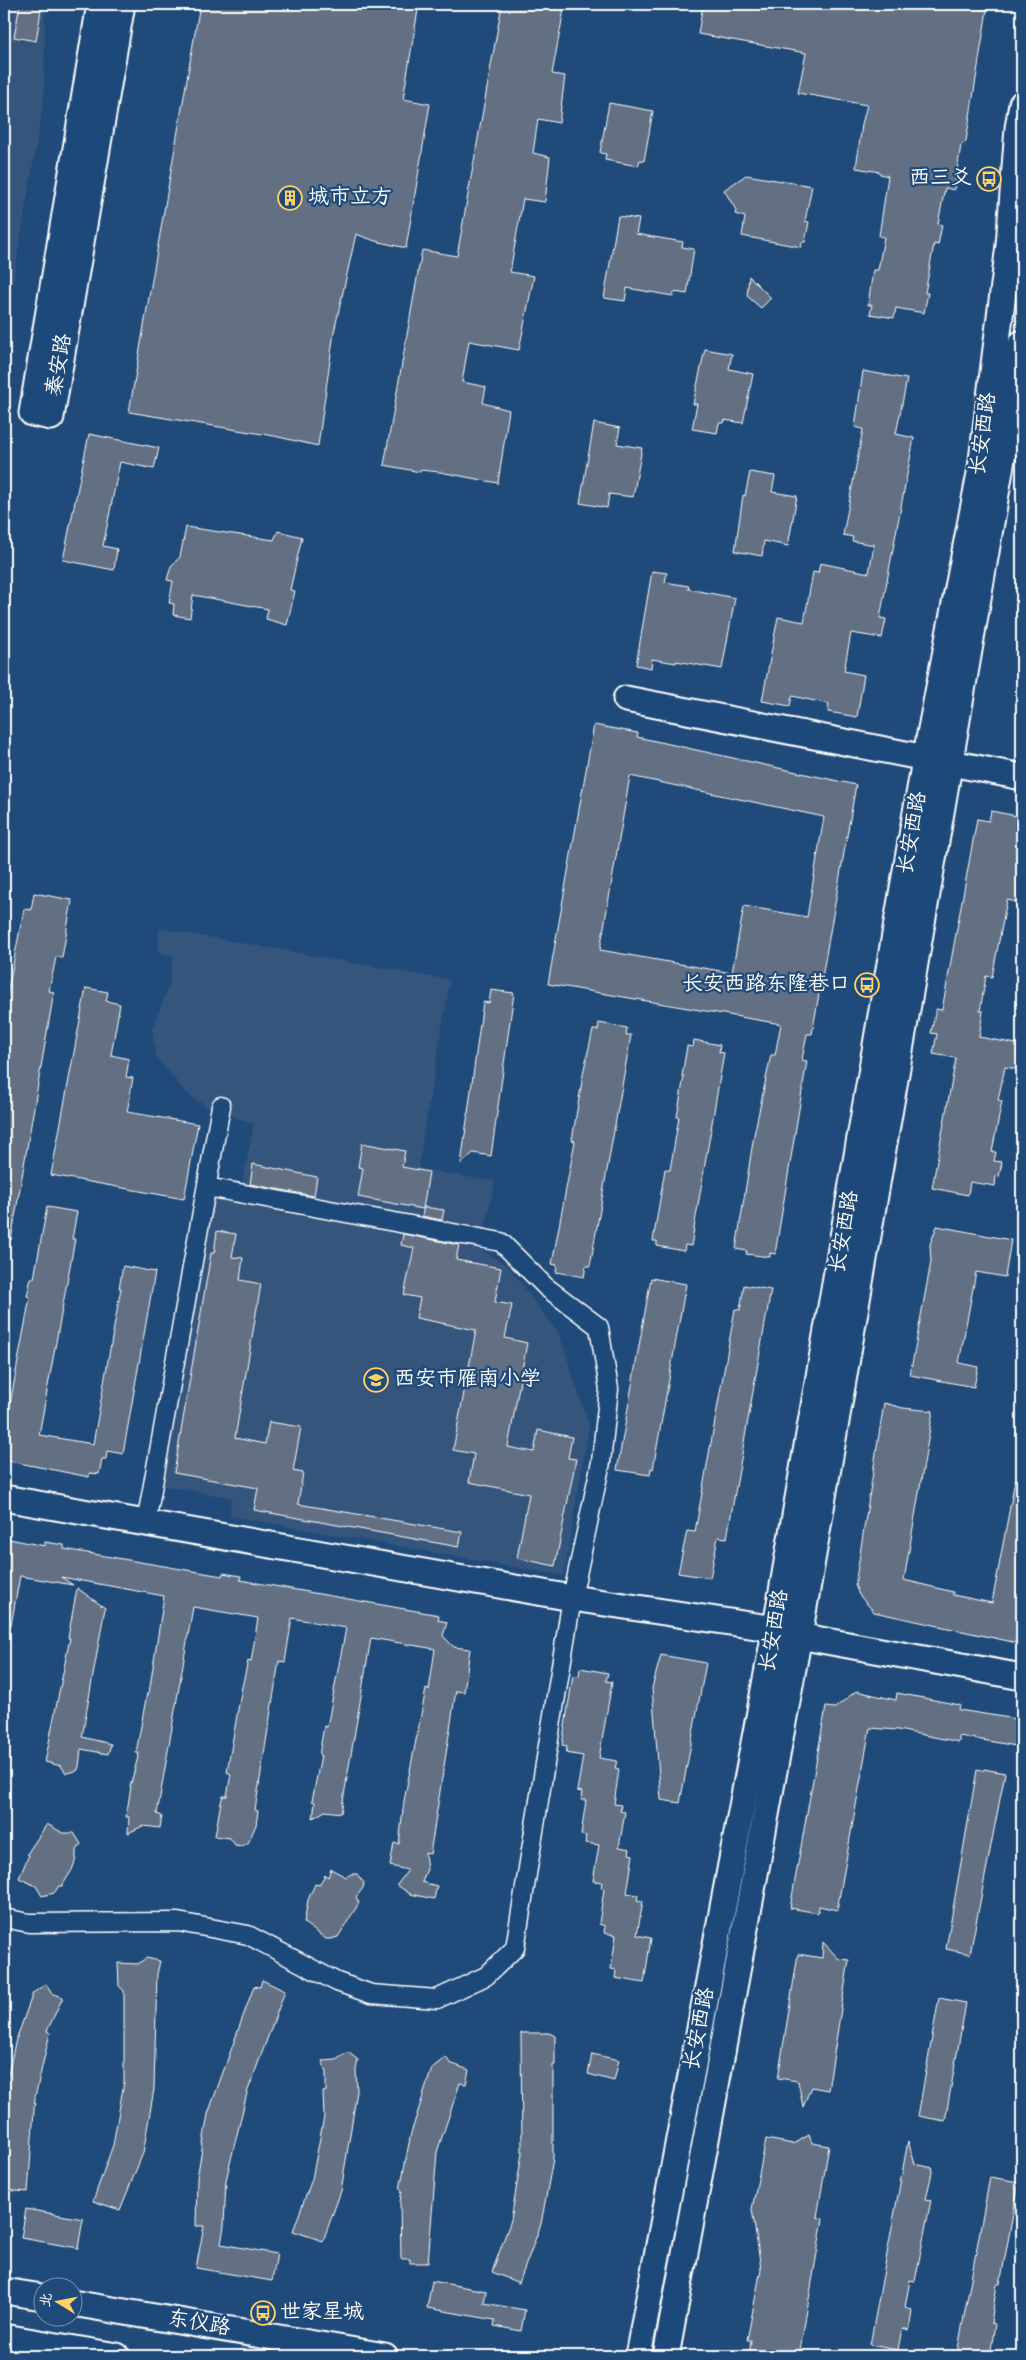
<svg xmlns="http://www.w3.org/2000/svg" width="1026" height="2360" font-family="'Indie Flower','LXGW WenKai TC',sans-serif">
<rect width="100%" height="100%" fill="#1f4a7a"/>
<filter id="ink" filterUnits="userSpaceOnUse"><feTurbulence type="fractalNoise" baseFrequency=".02" numOctaves="2"/><feDisplacementMap in="SourceGraphic" scale="10" xChannelSelector="R" yChannelSelector="G"/><feConvolveMatrix kernelMatrix="1 2 1 2 8 2 1 2 1" color-interpolation-filters="sRGB"/></filter>
<g filter="url(#ink)">
<path fill="#34557d" d="M4,4H45L44,100L4,335Z
M159,928L450,980L418,1168L495,1182L483,1235L241,1190L254,1123L213,1111L187,1094L156,1057L152,1029L169,985L173,956L158,953Z
M211,1194L462,1239L507,1265L560,1335L589,1426L564,1576L229,1516L232,1498L159,1485Z"/>
<path fill="#647084" stroke="#fff" fill-rule="evenodd" d="M20,4H42L36,41L14,37Z
M200,4H419L403,99L430,104L406,248L375,241L356,234L334,332L318,446L274,436L129,412Z
M502,4H565L552,74L565,76L559,123L538,119L533,153L550,157L545,202L523,199L510,272L534,276L519,350L469,341L462,382L486,387L483,403L509,410L498,483L440,472L420,470V472L384,465L422,250L457,256Z
M703,4H988L966,141L961,145L954,190L945,188L938,224L942,225L938,245L934,244L925,293H928L924,313L896,308L894,318L870,314L872,305H868L873,270H878L884,237L879,236L888,176L880,174V172L856,168L862,124L867,105L798,93L806,53L698,34Z
M609,103L653,111L644,161L640,160L638,166L605,160L606,154L600,153Z
M746,175L812,186L805,221L809,222L805,242H802L801,247L742,236L745,217L735,214L736,210L724,190Z
M618,216L639,219L636,234L683,242L682,247L694,249L687,294L674,292L673,296L627,288L625,301L604,298Z
M749,276L771,298L761,308L747,296Z
M705,349L732,354L729,369L753,374L743,423L725,420L724,423H719L717,433L692,429L697,404H693Z
M863,371L907,379L896,434L914,438L880,618L886,619L882,638L851,633L844,671L864,675L857,717L828,712L829,704L792,696L790,706L762,701L778,617L804,622L813,572L818,573L820,563L869,573L874,545L852,541L853,537L843,535L863,429L855,427Z
M594,423L620,428L617,444L642,448L633,497L609,494L607,508L580,503Z
M89,434L159,448L154,469L120,462L103,546L117,549L114,570L63,560Z
M750,472L775,476L772,492L797,496L788,546L764,541L762,556L735,551L743,495L745,496Z
M186,527L274,540L278,531L302,537L290,590L295,591L287,625L266,619L268,609L193,595L190,618L173,615L174,604L169,603L173,581L167,580L171,566L180,557Z
M652,571L667,573L665,582L689,586L688,589L735,598L722,669L676,661V663L652,659L651,668L636,665Z
M594,725L638,733L637,737L856,785L812,1034H807L802,1060L807,1061L775,1254L770,1253V1257L746,1254L747,1251L736,1249L754,1135L771,1055H775L781,1024L548,984ZM630,776L824,817L807,917L744,906L732,973L600,950Z
M991,811L1022,817V903L1007,900L992,977L986,976L980,1011H983L979,1037L1022,1045V1070L1005,1067L998,1100L1002,1101L992,1152H996L994,1161L1002,1162L999,1177L996,1176L995,1186L970,1182L968,1195L932,1188L956,1058L933,1054L937,1034L931,1033L936,1009L942,1010L977,819L989,821Z
M34,893L72,900L62,958L56,957L49,991L54,992L11,1240L4,1239V1010L24,909L31,910Z
M86,988L108,992L106,1001L120,1004L111,1055L129,1059L126,1077L133,1078L127,1112L198,1124L184,1199L51,1175Z
M491,990L514,993L491,1156L473,1153L461,1164L483,1002L489,1003Z
M599,1023L627,1028L626,1035H631L590,1266H586L584,1277L556,1272L557,1265L552,1264L575,1141L572,1140L584,1069L593,1030H598Z
M694,1040L720,1045L719,1052L724,1053L691,1246L685,1245L684,1251L657,1246V1241H653L665,1169L670,1170L679,1117H677L684,1076H682L687,1046L693,1047Z
M362,1143L405,1151L402,1167L429,1172L423,1209L358,1197L363,1168L358,1167Z
M253,1164L317,1177L314,1196L250,1184Z
M47,1207L77,1212L72,1239H75L39,1435L93,1444L121,1288H119L123,1266L155,1272L123,1454L107,1451L106,1459H102L99,1474L89,1473V1477L4,1460L9,1409L30,1297L27,1296L31,1278H34Z
M424,1207L444,1210L442,1220L422,1216Z
M937,1226L1011,1240L1005,1277L976,1272L959,1363L978,1367L974,1387L910,1375L931,1262L930,1244Z
M217,1231L236,1234L232,1257L243,1258L240,1280L261,1284L235,1438L265,1444L269,1422L301,1427L293,1471L303,1473L298,1504L462,1532L459,1547L254,1510L258,1488L174,1473L211,1253H214Z
M403,1234L459,1245L456,1260L501,1268L495,1302L512,1305L505,1338L527,1343L508,1447L534,1452L538,1430L572,1437L568,1458L576,1459L555,1566L517,1558L529,1494L469,1482L474,1454L453,1450L476,1330L416,1318L420,1298L404,1295L414,1248L401,1245Z
M651,1278L686,1284L653,1469L651,1468L650,1475L617,1470Z
M744,1285L771,1290L727,1538L718,1537L710,1578L678,1573L687,1531L695,1532L735,1309L740,1310Z
M884,1403L903,1408L933,1411L904,1580L953,1592V1595L992,1603L1015,1480H1022V1586L1018,1607H1022V1644L874,1612L859,1595L855,1585Z
M4,1538L45,1546V1542L64,1545V1549L222,1576L223,1573L241,1576L240,1580L439,1615L438,1620L447,1622L443,1636L454,1647L470,1649L464,1692L456,1691L430,1854L425,1853L427,1869L422,1882L437,1886L434,1899L410,1894L397,1885L408,1870L390,1866L394,1843L399,1844L404,1801L426,1689L429,1690L435,1649L371,1638L341,1813L325,1811L313,1818L315,1802L312,1801L321,1756L319,1755L324,1726L327,1727L346,1628L292,1618L285,1662L279,1661L255,1810L258,1811L256,1825L248,1843L242,1846L235,1845L230,1838L215,1836L221,1802L223,1796H227L231,1774L227,1772L242,1687L248,1661L251,1662L258,1618L193,1607L157,1814L162,1816L160,1828L143,1826L128,1833L129,1817H126L131,1787H130L139,1753H136L147,1693H149L164,1596L61,1577L73,1585L20,1576L11,1625L4,1624Z
M77,1588L105,1608L82,1737L111,1744L108,1754L81,1749L79,1767L77,1771L66,1773L61,1766L45,1762L70,1638H68Z
M661,1655L706,1663L680,1803L661,1800L652,1688Z
M580,1668L608,1673L606,1681L612,1682L599,1758L617,1761L615,1768L619,1769L614,1804L621,1805L620,1811L625,1812L619,1847L630,1849L629,1854L633,1855L627,1893L638,1895L637,1900L643,1901L637,1935L651,1938L644,1983L615,1978L616,1970L611,1969L616,1935L604,1933L605,1926L599,1924L604,1889L601,1888L602,1882L593,1881L599,1845L585,1843L586,1836L581,1835L586,1800H581L582,1792L577,1791L583,1756L566,1753L567,1746L562,1745L573,1675L579,1676Z
M856,1691L896,1700L897,1693L960,1705L959,1710L1022,1720V1747L959,1736V1742L898,1730L870,1728L837,1910L819,1906L818,1913L790,1908L826,1707L835,1708Z
M984,1769L1005,1773L970,1954L946,1949L977,1770L983,1771Z
M47,1824L63,1833H74L81,1844L76,1852V1859L72,1870L62,1886H59L54,1893L42,1896L36,1886L19,1878L29,1855L27,1854Z
M331,1869L346,1877L351,1874H357L364,1883L363,1888L356,1897L359,1903L338,1937L331,1939H326L304,1923L308,1900L315,1884L319,1885L325,1875L328,1877Z
M823,1942L839,1959L849,1960L828,2090L811,2087L803,2107L798,2081L778,2078L798,1954L822,1958Z
M146,1958L160,1961L157,1974L154,2089L143,2153L120,2210L93,2201L113,2145L124,2082V1991L119,1986L118,1963L138,1964Z
M262,1980L285,1991L247,2093L226,2180L224,2226L221,2244L277,2254L272,2281L196,2268L204,2226H196L197,2178L208,2114L254,1986L260,1987Z
M46,1984L51,1993L63,1997L47,2031L50,2033L35,2097L28,2192L4,2190L5,2089L15,2043L33,1993Z
M939,1998L966,2003L945,2121L918,2116Z
M521,2033H549L555,2036V2065H553V2159L541,2224L519,2283L492,2272L511,2220L522,2153Z
M348,2052L358,2060L356,2070L357,2091L341,2191L323,2241L293,2231L312,2179L324,2117L323,2092L326,2091V2072L322,2061L336,2060Z
M592,2054L619,2060L614,2081L588,2074Z
M446,2057L450,2063L469,2070L466,2084L460,2083L437,2152L428,2263H410V2259H401L400,2202L402,2190L400,2189L411,2133L432,2068Z
M809,2135L812,2143L829,2146L817,2217L823,2219L799,2356H749L751,2340H747L761,2269L752,2209L766,2139L793,2144Z
M908,2141L915,2164L933,2168L926,2199L931,2200L915,2281L910,2280L905,2307L912,2310L909,2330L902,2328L898,2350L870,2345Z
M990,2177L1019,2182L1000,2284H997L991,2323L995,2324L990,2356H968L957,2354Z
M26,2209L83,2219L78,2248L21,2238Z
M432,2281L486,2291L484,2303L525,2310L521,2331L494,2326L495,2320L427,2308Z"/>
<g fill="none" stroke-linecap="round" stroke-linejoin="round">
<g stroke="#fff" stroke-width="21">
<path id="street" d="M146,1523L221,1106
M4,1918L29,1923L178,1922L248,1935L337,1982L371,1994L437,1999L486,1976L515,1948L572,1598L601,1462L609,1389L599,1327L546,1287L501,1242L207,1187"/>
</g>
<g stroke="#fff" stroke-width="29">
<path id="secondary" d="M100,4L32,413L51,417L122,4
M626,699L1022,777
M4,1498L572,1598L776,1629L799,1636L1022,1677
M4,2291L42,2297
M72,2303L385,2356
M4,2337L117,2356
M638,2356L775,1632L925,760L981,468L1009,245L1018,128L1022,104
M666,2356L799,1636L1022,343"/>
</g>
<use href="#street" stroke="#1f4a7a" stroke-width="18"/>
<use href="#secondary" stroke="#1f4a7a" stroke-width="25"/>
</g>
</g>
<defs>
<g id="bus-ring" transform="scale(1.25)"><circle r="9.5" fill="#1f4a7a" stroke="#ffd166" stroke-width="1.5"/><path d="M-5-6H5V4H4V6H2V4H-2V6H-4V4H-5ZM-3.5-4V0h7V-4ZM-3.5 1.2v1.5H-2V1.2ZM2 1.2v1.5H3.5V1.2Z" fill="#ffd166"/></g>
<g id="building-ring" transform="scale(1.25)"><circle r="9.5" fill="#1f4a7a" stroke="#ffd166" stroke-width="1.5"/><path d="M-4-6H4V6H1V3H-1V6H-4ZM-2.5-4.3h1.7v1.8h-1.7ZM.8-4.3h1.7v1.8H.8ZM-2.5-1h1.7V.8h-1.7ZM.8-1h1.7V.8H.8Z" fill="#ffd166"/></g>
<g id="school-ring" transform="scale(1.25)"><circle r="9.5" fill="#1f4a7a" stroke="#ffd166" stroke-width="1.5"/><path d="M0-5L7-2L0 1L-7-2ZM-4 1L0 2.5L4 1V4Q0 6-4 4Z" fill="#ffd166"/></g>
</defs>
<g fill-rule="evenodd">
<use href="#bus-ring" x="989" y="179"/>
<use href="#building-ring" x="290" y="198"/>
<use href="#bus-ring" x="867" y="985"/>
<use href="#school-ring" x="376" y="1380"/>
<use href="#bus-ring" x="263" y="2313"/>
</g>
<g text-anchor="middle" dominant-baseline="central" stroke-width="4.5" stroke-linejoin="round" paint-order="stroke">
<g font-size="21" fill="#fff" stroke="#1f4a7a" text-anchor="start">
<text x="972" y="179" text-anchor="end">西三爻</text>
<text x="308" y="198">城市立方</text>
<text x="850" y="985" text-anchor="end">长安西路东隆巷口</text>
<text x="394" y="1380">西安市雁南小学</text>
<text x="280" y="2313">世家星城</text>
</g>
<g font-size="21" fill="#fff" stroke="#1f4a7a">
<text transform="translate(60 365) rotate(-80)">秦安路</text>
<text transform="translate(984 434) rotate(-82)">长安西路</text>
<text transform="translate(913 833) rotate(-80)">长安西路</text>
<text transform="translate(845 1232) rotate(-80)">长安西路</text>
<text transform="translate(775 1631) rotate(-80)">长安西路</text>
<text transform="translate(700 2029) rotate(-79)">长安西路</text>
<text transform="translate(199 2324) rotate(10)">东仪路</text>
</g>
</g>
<rect width="1026" height="2360" fill="none" stroke="#1f4a7a" stroke-width="20"/>
<rect x="10" y="10" width="1006" height="2340" fill="none" stroke="#fff" stroke-width="2" filter="url(#ink)"/>
<g transform="translate(58 2302) rotate(280)"><circle r="24" fill="#1f4a7a" stroke="#7992af"/>
<path d="M0-4L9 19L0 12L-9 19Z" fill="#ffd166"/>
<text y="-8" font-size="14" font-weight="bold" text-anchor="middle" fill="#ffffff">北</text>
</g>
</svg>
